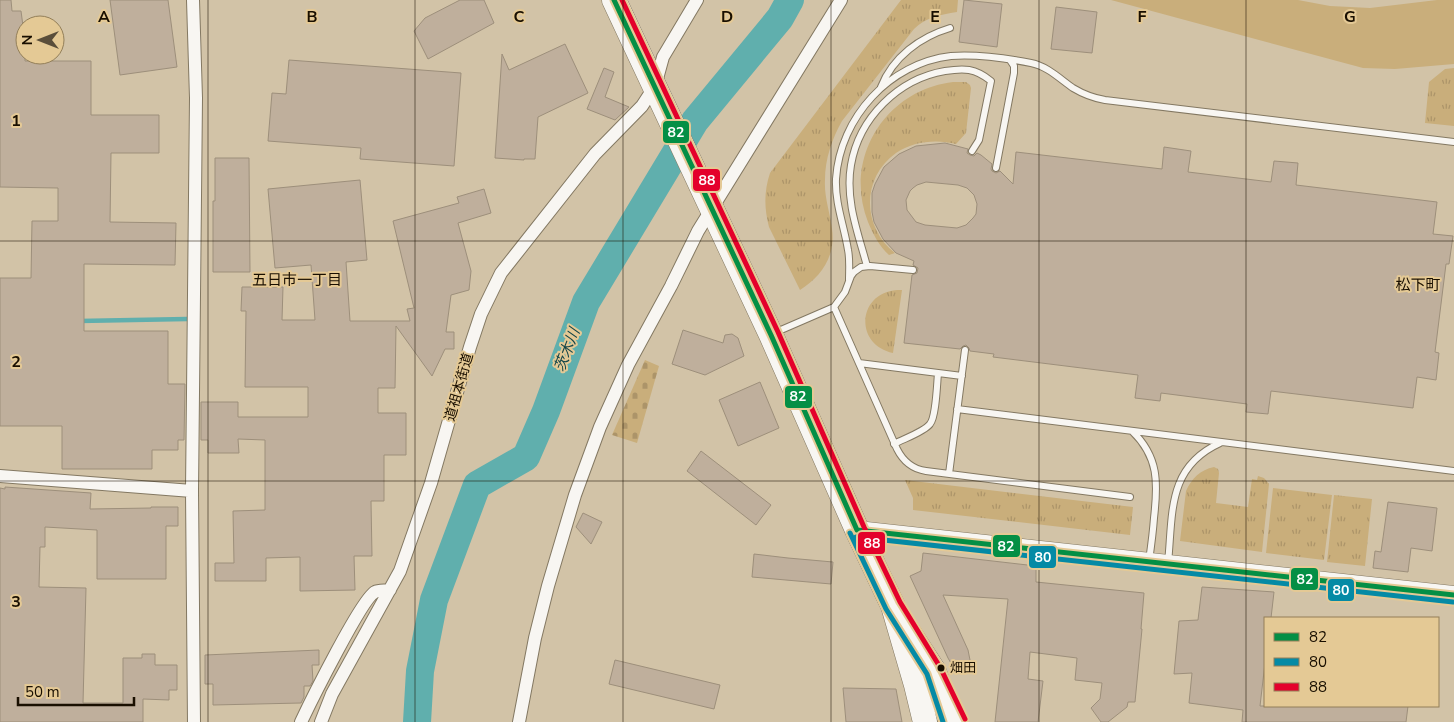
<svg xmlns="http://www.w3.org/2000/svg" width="1454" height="722" font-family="'Nunito Sans','Noto Sans JP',sans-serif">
<defs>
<pattern id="grass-tufts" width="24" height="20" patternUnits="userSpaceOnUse" patternTransform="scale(1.25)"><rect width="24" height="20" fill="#c9ae7b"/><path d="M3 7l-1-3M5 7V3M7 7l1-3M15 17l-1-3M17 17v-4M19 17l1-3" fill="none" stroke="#ac9469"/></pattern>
<pattern id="cemetery-stones" width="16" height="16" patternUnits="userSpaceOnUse" patternTransform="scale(1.25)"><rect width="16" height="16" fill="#c9ae7b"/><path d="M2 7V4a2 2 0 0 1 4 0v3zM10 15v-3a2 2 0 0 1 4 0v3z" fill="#ac9469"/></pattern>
</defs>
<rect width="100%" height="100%" fill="#d2c3a7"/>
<path fill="url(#grass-tufts)" d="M901,0H958L957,12C940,15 926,17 914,29L842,121C832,139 825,159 825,180C824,197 830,212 832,229C836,256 821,277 800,290L769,227C764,208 764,191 770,173Z
M1454,68V126L1425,123L1429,82L1445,69Z
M953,82H966L970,85L971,88L966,133L956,144C937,139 913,141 896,153C861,178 862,227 895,253L889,255C879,246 873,234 868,222C843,159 885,90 953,82Z
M897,290H902L893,353C854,345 857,293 897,290Z
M1214,467L1218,469L1219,473L1216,503L1248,507L1252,479L1257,480L1258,476L1264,478L1269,484L1262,552L1180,541L1186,491C1192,478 1200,470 1214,467Z
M905,480L1133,507L1130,535L913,510V498Z
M1273,488L1332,495L1324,560L1266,553Z
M1334,495L1372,499L1365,566L1327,562Z"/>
<path fill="url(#cemetery-stones)" d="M645,360L659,366L637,443L612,435Z"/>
<path fill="#c9ae7b" d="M1111,0H1298L1330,6L1370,8L1437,0H1454V64L1395,69L1363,68Z"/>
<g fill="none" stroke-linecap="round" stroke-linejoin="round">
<path stroke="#60afad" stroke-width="4.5" d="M79,321L187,319"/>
<path stroke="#60afad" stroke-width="28" d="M417,722L420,671L434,600L477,485L526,457L546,411L586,302L695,121L780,18L790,0"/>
</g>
<path fill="#bfaf9c" stroke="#9d8f7b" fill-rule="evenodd" d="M0,0H11L12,11H21L23,26L25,25V61H91V115H159V153H111L110,222L176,223L175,265L84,264V331H168V384H185L184,440H178V450H152V469H62V426H0V278H31L32,221H58V188L0,187Z
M110,0H168L177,67L120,75Z
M460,0H484L494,23L428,59L414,31L425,18Z
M964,0L1002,4L997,47L959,42Z
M1056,7L1097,12L1092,53L1051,49Z
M565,44L588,93L538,117L535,159H524V160L495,158L502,54L509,70Z
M289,60L461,73L454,166L360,159L361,148L268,141L272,93L286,94Z
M604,68L614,72L605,97L629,107L615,120L587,109Z
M945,143L968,149L967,153L970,155L974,156L977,153L981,155L992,164L991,169L992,171L996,173L1000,171L1013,184L1016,152L1162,169L1164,147L1191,151L1188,172L1271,182L1274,161L1298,163L1296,185L1437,202L1433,234L1453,236L1449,264H1446L1435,352L1439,353L1436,380L1417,377L1413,408L1271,391L1268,414L1246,412L1247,404L1161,393L1160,401L1135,398L1138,375L993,357L994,354L970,351L969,348L966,345L963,346L960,349L904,343L912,275L917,273L918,268L913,265L914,261L896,253L883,239L874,222L872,212V193L875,184L884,167L899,154L916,146ZM926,182L958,185L967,188L974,195L977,204L976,214L973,218L966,225L957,228L925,225L916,222L907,210L906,200L910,191L913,188L917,185Z
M215,158H249L250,272H213V201H215Z
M360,180L367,260L346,262L350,321H410L407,309L414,308L393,221L459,203L457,197L484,189L491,213L458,223L471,271L469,290L451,295L446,332H454V349H445L432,376L396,326L395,388H378V413H406V455H384V501H371L372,556H354L355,590L300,591V557L266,558V581H215V563H234L233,511L265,510V440L238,439L239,453H208V440H201V402H238V417H308V387H245L246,311H241L242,287H283L282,320H315L311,265L275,268L268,189Z
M683,330L723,343L725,335L732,334L738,338L744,356L705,375L672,364Z
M760,382L779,428L738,446L719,400Z
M701,451L771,505L756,525L687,471Z
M5,487L91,493L90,509L151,508V507H178V526H166V579H97V530L45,527V547H40L39,587L86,588L83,703H123V658H142V654H155V665H177V690H169V700L143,699V722H0V488L5,489Z
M1388,502L1437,508L1432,551L1411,548L1408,572L1373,568L1375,551L1381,552Z
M583,513L602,522L591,544L576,527Z
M923,553L1036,566V582L1144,593L1141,629H1142L1135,702H1128L1127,707L1108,722H1101L1091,708L1100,699L1102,683L1075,680L1077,658L1030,652L1028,679L1043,681L1038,722H995L1008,599L943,595L968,650L971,665L956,672L948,658L910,576L921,571Z
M754,554L788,558L833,562L831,584L752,577Z
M1202,587L1274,592L1271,618H1265V663L1260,706H1408L1406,722H1242L1243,710L1189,703L1192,673L1174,674L1179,621L1198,620Z
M319,650V665H312L313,681L310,686H304V697L301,703L213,705V684H205V655Z
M615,660L720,685L714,709L609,684Z
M843,688L896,689L902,722H846Z"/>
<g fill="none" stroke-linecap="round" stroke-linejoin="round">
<g stroke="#837862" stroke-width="8">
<path id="lane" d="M881,87C893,57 920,37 950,28
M996,168L1014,73V66L1010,60
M867,266C858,233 845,200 851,165C859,118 898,79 945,71C964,68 975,68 991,81L979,140L972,151
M849,280C849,270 850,259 848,250C844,225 835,204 836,179C840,117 890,63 951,56C978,54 1005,58 1031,63C1047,66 1060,79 1073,88C1083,94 1093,98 1105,100L1454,142
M834,307L897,449C903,461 912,469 926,471L1130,497
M774,333L834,307L845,292L851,276L854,272L861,267L870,266L913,270
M859,363L962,376
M957,409L1454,471
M1132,431C1159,457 1158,483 1154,518C1153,532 1151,547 1149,561
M894,444C903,439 924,432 930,424C936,417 937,384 938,373
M949,474L965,350
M1168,563C1173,513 1167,467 1220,443"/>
</g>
<g stroke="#837862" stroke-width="14">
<path id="street" d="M193,0L196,98L192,491L194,722
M0,476L192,491
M301,722C310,703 362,598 375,592C379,590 386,591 390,590
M321,722L332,694L400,571L431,483L470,347L481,314L501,273L595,154L642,106L655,86L663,57L697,0
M519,722L535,638L548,586L575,495L600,427L628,365L671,286L698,231L841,0"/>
</g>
<g stroke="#837862" stroke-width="19">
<path id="secondary" d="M857,530L1454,595"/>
</g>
<g stroke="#837862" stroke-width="25">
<path id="highway" d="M614,0L771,335L857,530L893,606L916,685L925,722
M908,631L934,671L951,722"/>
</g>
<use href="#lane" stroke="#f8f6f2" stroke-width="6"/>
<use href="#street" stroke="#f8f6f2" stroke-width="12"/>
<use href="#secondary" stroke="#f8f6f2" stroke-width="18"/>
<use href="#highway" stroke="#f8f6f2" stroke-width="24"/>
<g stroke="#e4c995" stroke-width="9">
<path id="bus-1" d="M614,0L771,335L857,530
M857,530L1454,595"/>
</g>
<g stroke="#e4c995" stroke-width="9">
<path id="bus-2" d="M850,533L886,609L927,674L943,722
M856,537L1453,602"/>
</g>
<g stroke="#e4c995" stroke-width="9">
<path id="bus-3" d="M622,0L778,332L864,527L900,602L940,667L965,719"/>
</g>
<use href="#bus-1" stroke="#048f45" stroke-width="5"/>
<use href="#bus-2" stroke="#058aa5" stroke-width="5"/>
<use href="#bus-3" stroke="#e4002b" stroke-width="5"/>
</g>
<path fill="none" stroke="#190f00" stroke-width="1" stroke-opacity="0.55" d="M208,0V722M415,0V722M623,0V722M831,0V722M1039,0V722M1246,0V722M0,241H1454M0,481H1454"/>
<circle fill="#190f00" stroke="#e4c995" stroke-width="2" cx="941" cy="668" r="4.5"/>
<g text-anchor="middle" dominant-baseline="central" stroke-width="4" stroke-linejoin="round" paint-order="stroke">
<g font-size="13" fill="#190f00" stroke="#e4c995" text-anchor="start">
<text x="950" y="668">畑田</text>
</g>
<g font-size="14" fill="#190f00" stroke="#e4c995">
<text transform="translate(459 387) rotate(-74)">道祖本街道</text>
</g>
<g font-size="15" fill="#190f00" stroke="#e4c995">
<text x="297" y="280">五日市一丁目</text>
<text x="1418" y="285">松下町</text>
</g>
<g font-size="15" font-style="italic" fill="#134549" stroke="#e4c995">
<text transform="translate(567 350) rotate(-69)">茨木川</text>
</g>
</g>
<g font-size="16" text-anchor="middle" font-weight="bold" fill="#190f00" stroke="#e4c995" stroke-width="4" stroke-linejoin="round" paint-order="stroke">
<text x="104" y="22">A</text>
<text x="312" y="22">B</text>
<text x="519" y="22">C</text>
<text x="727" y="22">D</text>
<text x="935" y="22">E</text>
<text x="1142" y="22">F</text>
<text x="1350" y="22">G</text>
<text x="16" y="126">1</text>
<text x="16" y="367">2</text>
<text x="16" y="607">3</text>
</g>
<g stroke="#e4c995" stroke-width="2">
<rect x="662" y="120" width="28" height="24" rx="5" fill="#048f45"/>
<rect x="692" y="168" width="29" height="24" rx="5" fill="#e4002b"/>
<rect x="784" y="385" width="29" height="24" rx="5" fill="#048f45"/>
<rect x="857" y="531" width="29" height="24" rx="5" fill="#e4002b"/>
<rect x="992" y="534" width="29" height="24" rx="5" fill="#048f45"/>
<rect x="1028" y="545" width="29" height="24" rx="5" fill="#058aa5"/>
<rect x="1290" y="567" width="29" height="24" rx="5" fill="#048f45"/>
<rect x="1327" y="578" width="28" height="24" rx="5" fill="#058aa5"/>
</g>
<g font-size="14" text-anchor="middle" font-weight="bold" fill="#fff">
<text x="676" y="137">82</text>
<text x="707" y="185">88</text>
<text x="798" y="401">82</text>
<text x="872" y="548">88</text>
<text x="1006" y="551">82</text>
<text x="1043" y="562">80</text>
<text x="1305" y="584">82</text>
<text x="1341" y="595">80</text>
</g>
<rect x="1264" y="617" width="175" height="90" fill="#e4c995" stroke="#937f59"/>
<rect x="1274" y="633" width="25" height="8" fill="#048f45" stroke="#937f59"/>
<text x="1309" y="642" font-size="15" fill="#190f00">82</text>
<rect x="1274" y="658" width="25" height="8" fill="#058aa5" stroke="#937f59"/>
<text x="1309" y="667" font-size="15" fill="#190f00">80</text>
<rect x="1274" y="683" width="25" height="8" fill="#e4002b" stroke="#937f59"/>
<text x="1309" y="692" font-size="15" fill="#190f00">88</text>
<g transform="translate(40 40) rotate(270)"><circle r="24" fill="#e4c995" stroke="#937f59"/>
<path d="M0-4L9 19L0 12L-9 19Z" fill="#5a4e3a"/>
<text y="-8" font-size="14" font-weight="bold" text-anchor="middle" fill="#190f00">N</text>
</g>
<path d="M18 697v8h116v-8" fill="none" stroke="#190f00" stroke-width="2.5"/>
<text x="25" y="697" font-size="15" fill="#190f00" stroke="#e4c995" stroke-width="4" paint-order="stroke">50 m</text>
</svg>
